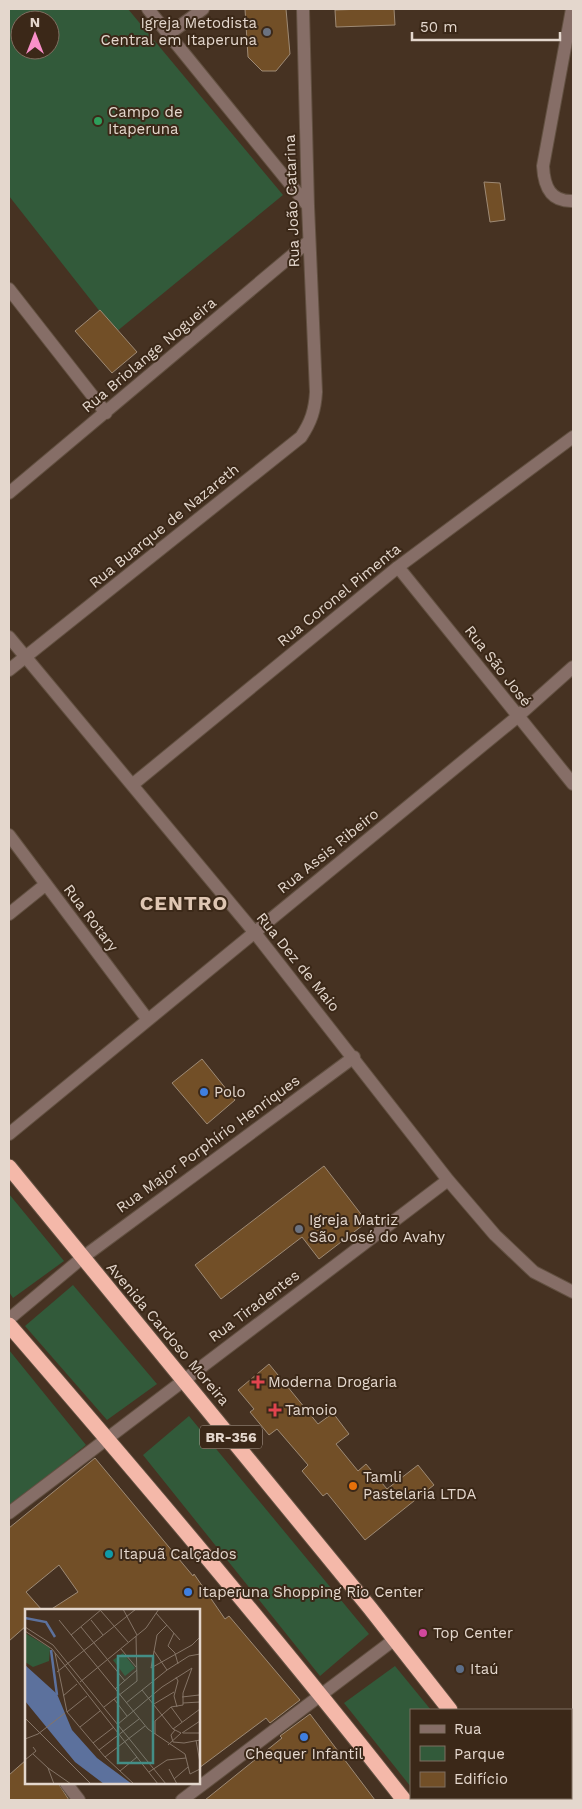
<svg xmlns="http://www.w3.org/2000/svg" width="582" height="1809" font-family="'Work Sans',sans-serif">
<rect width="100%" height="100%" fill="#463222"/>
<path fill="#325a3a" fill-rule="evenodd" d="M9,9H128L283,195L116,332L9,196ZM20,20H50V50H20Z
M9,1194L64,1261L13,1298L9,1292Z
M73,1285L157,1384L107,1420L25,1326Z
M9,1350L86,1445L9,1507Z
M189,1416L369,1634L320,1676L143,1455Z
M395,1666L431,1710H411V1787L344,1703Z
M419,1798H501L503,1800H421Z"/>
<path fill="#724f27" stroke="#9e8a75" d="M245,9H286L290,54L276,71H262L248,57Z
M366,9H394L395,25L336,27L335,10Z
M484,182L500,183L505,220L490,222Z
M100,310L137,352L112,373L75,331Z
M202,1059L235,1100L207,1124L172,1083Z
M324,1166L367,1222L319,1259L302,1237L221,1299L195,1265Z
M269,1364L318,1424L333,1413L349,1434L336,1444L358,1471L366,1464L387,1489L418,1465L434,1485L365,1540L327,1493L323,1496L302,1471L308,1465L277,1429L269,1435L250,1412L254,1409L238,1390Z
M95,1458L193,1576L194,1574L225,1619L229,1616L300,1700L270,1723L266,1718L199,1768V1610H50L78,1592L59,1565L26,1592L42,1610H26V1626L9,1641V1528Z
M310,1714L375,1800H205L282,1738L280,1736Z
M26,1760V1783H58L69,1800H9V1775Z"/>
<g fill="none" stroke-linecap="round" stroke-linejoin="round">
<g stroke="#625041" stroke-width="14">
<path id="minor" d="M148,9L308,206
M572,9L543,166C544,186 550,202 573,201
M169,34L203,9
M9,289L106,413
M9,493L309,241
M398,567L573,784
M9,637L255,933L448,1180L495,1235L534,1272L573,1292
M9,670L301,437C311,422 315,410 316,392L308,206L303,9
M132,785L398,567L573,437
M9,835L148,1020
M9,914L45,885
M9,1134L517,717L573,667
M9,1319L82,1258L354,1057
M9,1513L448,1180
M66,1783L79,1800
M182,1800L395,1639"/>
</g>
<g stroke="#625041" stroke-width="17">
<path id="highway" d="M9,1167L370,1608L450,1710
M9,1325C144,1481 277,1638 404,1800
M525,1798L527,1800"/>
</g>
<use href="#minor" stroke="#866e67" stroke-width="12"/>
<use href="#highway" stroke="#f4b8a9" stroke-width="15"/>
</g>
<g fill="#6b7280" stroke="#3b2818" stroke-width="2">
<circle cx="267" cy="32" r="5"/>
<circle cx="299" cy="1229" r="5"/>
</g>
<circle fill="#2e9e5b" stroke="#3b2818" stroke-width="2" cx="98" cy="121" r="5"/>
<g fill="#3f7fe0" stroke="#3b2818" stroke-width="2">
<circle cx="204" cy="1092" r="5"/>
<circle cx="188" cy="1592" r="5"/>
<circle cx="304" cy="1737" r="5"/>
</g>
<g fill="#e0444e" stroke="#3b2818" stroke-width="2">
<path d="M255.5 1374.5h5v5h5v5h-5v5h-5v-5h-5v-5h5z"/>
<path d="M272.5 1402.5h5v5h5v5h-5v5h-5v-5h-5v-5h5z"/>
</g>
<circle fill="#e8710a" stroke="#3b2818" stroke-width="2" cx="353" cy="1486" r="5"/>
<circle fill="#0f9aa8" stroke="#3b2818" stroke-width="2" cx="109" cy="1554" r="5"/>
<circle fill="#d1479c" stroke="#3b2818" stroke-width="2" cx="423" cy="1633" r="5"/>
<circle fill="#5c6f8a" stroke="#3b2818" stroke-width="2" cx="460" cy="1669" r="5"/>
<g text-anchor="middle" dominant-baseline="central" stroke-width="4" stroke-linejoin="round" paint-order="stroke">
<rect fill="#3b2818" stroke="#b1a297" stroke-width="1" x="200" y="1425.5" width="62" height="23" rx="4"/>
<g font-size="14" font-weight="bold" fill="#e4d7cd">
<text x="231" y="1437">BR-356</text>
</g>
<g font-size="15" fill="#e4d7cd" stroke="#3b2818" text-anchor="start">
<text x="257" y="23" text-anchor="end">Igreja Metodista<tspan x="257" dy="17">Central em Itaperuna</tspan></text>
<text x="108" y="112">Campo de<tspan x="108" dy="17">Itaperuna</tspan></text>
<text x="214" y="1092">Polo</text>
<text x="309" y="1220">Igreja Matriz<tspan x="309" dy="17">São José do Avahy</tspan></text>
<text x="268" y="1382">Moderna Drogaria</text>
<text x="285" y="1410">Tamoio</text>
<text x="363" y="1477">Tamli<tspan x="363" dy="17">Pastelaria LTDA</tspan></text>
<text x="119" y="1554">Itapuã Calçados</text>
<text x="198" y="1592">Itaperuna Shopping Rio Center</text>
<text x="433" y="1633">Top Center</text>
<text x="470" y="1669">Itaú</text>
<text x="304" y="1754" text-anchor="middle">Chequer Infantil</text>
</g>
<g font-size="15" fill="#e4d7cd" stroke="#3b2818">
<text transform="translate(292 201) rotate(-92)">Rua João Catarina</text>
<text transform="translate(149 355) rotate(-40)">Rua Briolange Nogueira</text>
<text transform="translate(164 526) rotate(-39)">Rua Buarque de Nazareth</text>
<text transform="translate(339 595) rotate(-39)">Rua Coronel Pimenta</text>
<text transform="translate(498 666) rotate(52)">Rua São José</text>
<text transform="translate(328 851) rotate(-39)">Rua Assis Ribeiro</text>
<text transform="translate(91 918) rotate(53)">Rua Rotary</text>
<text transform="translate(298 962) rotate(51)">Rua Dez de Maio</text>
<text transform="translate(208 1144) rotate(-36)">Rua Major Porphírio Henriques</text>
<text transform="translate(254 1306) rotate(-37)">Rua Tiradentes</text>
<text transform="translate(168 1334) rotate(50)">Avenida Cardoso Moreira</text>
</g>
<g font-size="20" font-weight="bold" letter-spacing="1" fill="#dfc6b3" stroke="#3b2818">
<text x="184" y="903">CENTRO</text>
</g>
</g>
<g transform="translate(25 1609)">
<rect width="175" height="175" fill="#463222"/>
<path d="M0,24L25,39L24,52L8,58L0,53ZM98,44L110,59L100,67L88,51Z" fill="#325a3a"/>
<path d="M0,56L32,85L47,121L72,149L107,175H79L50,153L0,92Z" fill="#5c719d"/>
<path fill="none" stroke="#5c719d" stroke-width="2.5" d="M0,9L21,13L30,28M26,41L32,86"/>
<path fill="none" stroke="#857466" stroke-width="1" d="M98,0L112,26M76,2L103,33M131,4L155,31M34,11L123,120L160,145L165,165L175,160M66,11L78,26M142,16L132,26L126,59L167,36L175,28M0,18L28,36L141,175M56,18L100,72M0,22L27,40L133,175M149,24L143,37L150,44L153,55M46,26L77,0M96,40L111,58M129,42L142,61M30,44L42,103L80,148L109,175M32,63L111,0M151,68L153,72L149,87L152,98M55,73L121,19L134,0M90,80L112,61M117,81L148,120L156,124M38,87L52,75M157,88L174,86M89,90L102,107M101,94L142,61L164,47L175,45M158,94L175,93M129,95L149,83M79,98L112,72L111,27M146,98L157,113M42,103L62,87M0,109L66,175M93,115L137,78L167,59L158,84V96L146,98L130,112V125M55,118L75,102M148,120L175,100M150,121L146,126L148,133L159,134L175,131M157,124L175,112M158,124H175M0,130L13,125L40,104M171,131L175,154M68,134L89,118M143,136L156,124M74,141L114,110M8,145L23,159L29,175M80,148L120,117M0,151L11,142L8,138M23,159L46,175M144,160L152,175M95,162L112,148M124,163L142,151L161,149M149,170L163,158"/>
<path fill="#448e86" fill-opacity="0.15" stroke="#448e86" stroke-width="2.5" d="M93,47H128V154H93Z"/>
<rect width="175" height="175" fill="none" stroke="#e4d7cd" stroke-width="2.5"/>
</g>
<rect width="582" height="1809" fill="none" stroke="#e4d7cd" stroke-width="20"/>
<rect x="410" y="1709" width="162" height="90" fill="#3b2818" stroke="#7f6e60"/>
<rect x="420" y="1725" width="25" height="8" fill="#866e67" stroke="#7f6e60"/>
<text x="454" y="1734" font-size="15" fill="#e4d7cd">Rua</text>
<rect x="420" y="1746" width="25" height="15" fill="#325a3a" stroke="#7f6e60"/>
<text x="454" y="1759" font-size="15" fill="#e4d7cd">Parque</text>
<rect x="420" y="1772" width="25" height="15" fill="#724f27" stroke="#7f6e60"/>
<text x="454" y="1784" font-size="15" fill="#e4d7cd">Edifício</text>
<g transform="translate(35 35)"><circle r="24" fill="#3b2818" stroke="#7f6e60"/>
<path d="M0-4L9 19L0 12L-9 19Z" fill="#f98fc9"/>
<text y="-8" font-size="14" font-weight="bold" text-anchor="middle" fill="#e4d7cd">N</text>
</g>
<path d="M412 32v8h148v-8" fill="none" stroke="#e4d7cd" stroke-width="2.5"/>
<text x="420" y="32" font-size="15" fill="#e4d7cd" stroke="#3b2818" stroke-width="4" paint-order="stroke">50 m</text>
</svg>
